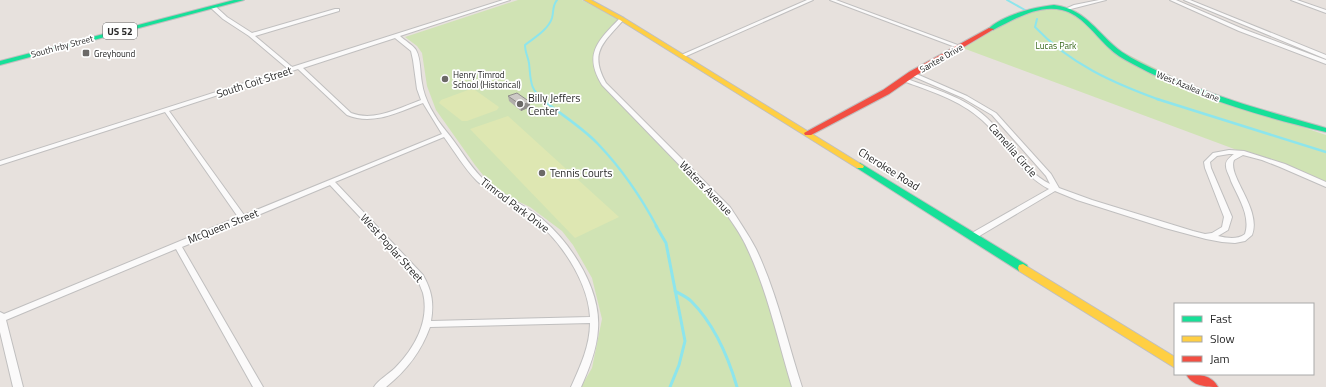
<svg xmlns="http://www.w3.org/2000/svg" width="1326" height="387" font-family="'Titillium Web',sans-serif">
<rect width="100%" height="100%" fill="#e7e1dd"/>
<path fill="#d0e3b4" d="M518,0H582L619,20C597,43 583,54 603,85L718,202L737,227L757,266L794,387H581L592,368L602,319L592,278L573,245L562,231L530,207L509,197L487,180L475,165L436,110L427,86L422,53L417,46L405,37Z
M1047,7L1072,11L1111,46L1213,97L1326,135V186L1253,156L960,47L1010,19Z"/>
<path fill="#dee7b2" d="M468,90H475L499,107L497,110L467,121H462L439,103L441,100Z
M508,116L619,217L575,238L470,129Z"/>
<g fill="none" stroke-linecap="round" stroke-linejoin="round">
<path stroke="#8de5ec" stroke-width="2" d="M1007,0L1025,10
M1037,19L1035,27C1070,64 1113,83 1160,100
M544,100C529,89 531,80 529,63C528,57 525,52 525,45C534,38 548,30 552,18C554,11 552,6 557,0"/>
<path stroke="#8de5ec" stroke-width="2.5" d="M542,99C560,114 582,127 598,144C621,168 641,197 657,227
M1157,99L1326,152"/>
<path stroke="#8de5ec" stroke-width="3" d="M656,226L666,243L685,341L679,365L670,387
M675,291C680,294 687,297 691,301C714,324 728,356 737,387"/>
<g stroke="#c0bfbf" stroke-width="2">
<path id="street" d="M503,0H510L400,36C404,40 413,45 416,50C421,59 420,73 422,83C424,99 435,118 446,131C458,145 468,164 482,178C500,195 524,204 542,219C572,244 601,290 598,329C597,349 589,369 581,387H571C580,367 590,346 590,323L430,327C421,352 406,371 386,387H374C378,380 389,374 395,368C414,349 430,321 423,293C421,288 419,283 417,278L330,185L182,247L263,387H253L176,249L6,320L23,387H13L0,332V312L4,314L238,217L165,112L0,165V161L288,69L249,36L223,19L211,8V6H215L227,17L252,33L335,9H339V11L255,36L292,67ZM395,38L411,51L413,60L417,89L421,100C399,108 374,122 351,113L303,68ZM298,69L347,115C373,126 398,112 423,103L442,134L244,215L169,111ZM444,137C455,152 464,168 477,181C492,195 511,204 528,215C558,236 588,280 590,317L431,321C434,303 432,291 423,275L335,182Z
M807,0H813L684,57H680L679,56Z
M830,0H836L963,47L962,48H958Z
M1099,0H1106L1067,10L1065,9L1074,5Z
M1170,0H1176L1243,29L1326,60V64L1239,31Z
M1184,0H1190L1326,55V59Z
M1291,0H1297L1326,10V13Z
M620,18L624,19C605,42 588,51 606,83L730,207C739,221 748,234 756,249C777,293 787,341 802,387H792C778,341 768,293 748,250C742,236 733,223 724,211L602,85C583,54 598,41 620,18Z
M912,72L967,96L996,113L1051,174L1059,188L1092,200L1193,231L1205,234L1212,233L1222,227L1224,217L1205,168L1204,162L1213,153L1229,150L1244,151L1285,164L1326,182V187L1280,167L1262,160L1243,155L1234,160C1227,176 1262,209 1252,235L1245,241L1235,243L1222,242L1206,239L1165,228L1077,200L1055,191L976,238H970L969,236L970,234L1049,189C1018,173 1007,142 982,120C960,100 930,91 903,81V79H907C934,89 965,97 987,118C1009,138 1022,170 1050,184L1046,176L992,115L963,98L910,75V73ZM1229,154H1234C1230,157 1225,161 1226,166C1226,171 1230,176 1231,181C1238,197 1251,216 1245,234C1237,240 1227,238 1218,236L1228,230L1232,217L1211,168L1210,162L1217,156Z"/>
</g>
<g stroke="#c0bfbf" stroke-width="2">
<path id="fast" d="M234,0H244L0,65V61Z
M1054,5C1087,9 1098,35 1122,52C1134,60 1147,66 1160,72C1213,97 1270,112 1326,128V132C1260,116 1191,96 1131,63C1123,59 1115,54 1109,48C1095,35 1081,14 1062,10C1038,4 1013,20 993,30L988,29C1003,15 1034,7 1054,5Z
M860,163L1027,265L1028,268L1027,271H1019L857,168L856,166L857,164Z"/>
</g>
<g stroke="#c0bfbf" stroke-width="2">
<path id="slow" d="M584,0H591L624,18L864,166L863,168H857L620,20Z
M1023,264L1175,357V368L1019,271L1018,268L1019,265Z"/>
</g>
<g stroke="#c0bfbf" stroke-width="2">
<path id="jam" d="M989,28L994,29L915,76L889,94L811,135H805L804,133L883,90L909,72Z
M1186,374C1198,374 1212,375 1218,387C1206,387 1192,386 1186,374Z"/>
</g>
<use href="#street" fill="#fbfafa" fill-rule="evenodd"/>
<use href="#fast" fill="#16e098" fill-rule="evenodd"/>
<use href="#slow" fill="#ffcf43" fill-rule="evenodd"/>
<use href="#jam" fill="#f24e42" fill-rule="evenodd"/>
</g>
<path fill="#b0aeaa" d="M508,96L530,107L521,111L509,101Z"/>
<path fill="#908d8b" d="M530,102V107L521,111V105Z"/>
<path fill="#cdcac6" stroke="#908d8b" d="M517,93L530,102L521,105L508,96Z"/>
<g fill="#6b6967" stroke="#fff" stroke-width="1.5">
<rect x="82" y="49" width="8" height="8" rx="2"/>
<circle cx="445" cy="79" r="4"/>
<circle cx="520" cy="104" r="4"/>
<circle cx="542" cy="173" r="4"/>
</g>
<g text-anchor="middle" dominant-baseline="central" stroke-width="3.5" stroke-linejoin="round" paint-order="stroke">
<g font-size="9" fill="#366617" stroke="#fff">
<text x="1056" y="45">Lucas Park</text>
</g>
<g font-size="9" fill="#282828" stroke="#fff">
<text transform="translate(62 46) rotate(-15)">South Irby Street</text>
<text transform="translate(941 58) rotate(-30)">Santee Drive</text>
<text transform="translate(1188 86) rotate(22)">West Azalea Lane</text>
</g>
<g font-size="9" fill="#282828" stroke="#fff" text-anchor="start">
<text x="94" y="53">Greyhound</text>
<text x="453" y="74">Henry Timrod<tspan x="453" dy="10">School (Historical)</tspan></text>
</g>
<rect fill="#fff" stroke="#686868" stroke-width="1" x="103" y="23" width="34" height="16" rx="3"/>
<g font-size="10" font-weight="bold" fill="#282828">
<text x="120" y="31">US 52</text>
</g>
<g font-size="11" fill="#282828" stroke="#fff">
<text transform="translate(254 82) rotate(-18)">South Coit Street</text>
<text transform="translate(1013 150) rotate(49)">Camellia Circle</text>
<text transform="translate(889 169) rotate(32)">Cherokee Road</text>
<text transform="translate(706 188) rotate(46)">Waters Avenue</text>
<text transform="translate(515 205) rotate(37)">Timrod Park Drive</text>
<text transform="translate(223 226) rotate(-22)">McQueen Street</text>
<text transform="translate(392 248) rotate(48)">West Poplar Street</text>
</g>
<g font-size="11" fill="#282828" stroke="#fff" text-anchor="start">
<text x="528" y="98">Billy Jeffers<tspan x="528" dy="13">Center</tspan></text>
<text x="550" y="173">Tennis Courts</text>
</g>
</g>
<rect x="1174" y="303" width="140" height="72" fill="#ffffff" stroke="#a9a9a9"/>
<rect x="1182" y="316" width="20" height="6" fill="#16e098" stroke="#a9a9a9"/>
<text x="1210" y="323" font-size="12" fill="#282828">Fast</text>
<rect x="1182" y="336" width="20" height="6" fill="#ffcf43" stroke="#a9a9a9"/>
<text x="1210" y="343" font-size="12" fill="#282828">Slow</text>
<rect x="1182" y="356" width="20" height="6" fill="#f24e42" stroke="#a9a9a9"/>
<text x="1210" y="363" font-size="12" fill="#282828">Jam</text>
</svg>
